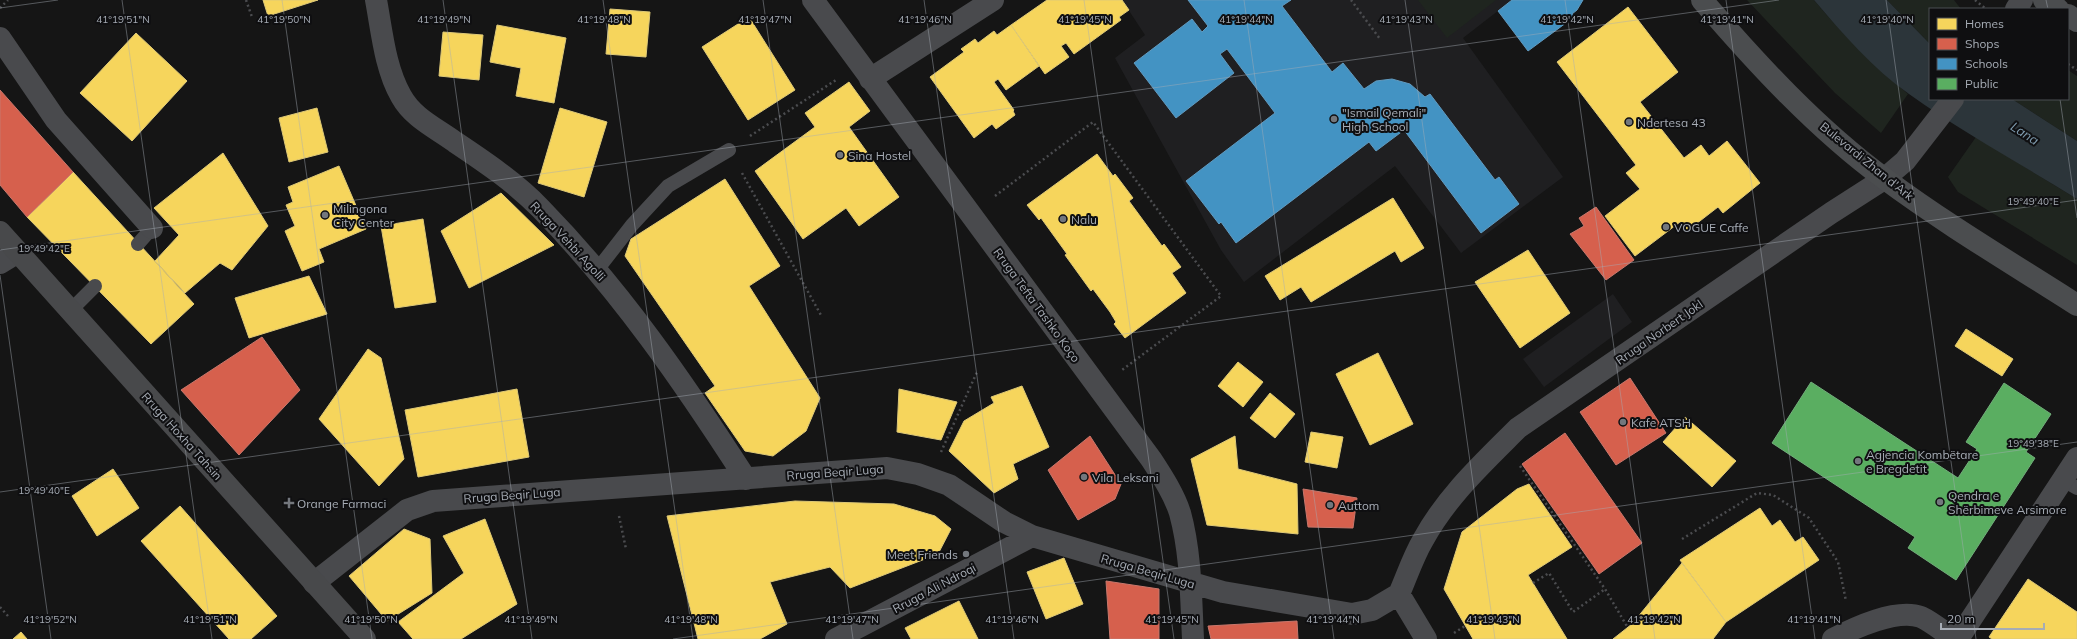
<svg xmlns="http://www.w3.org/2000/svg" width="2077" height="639" font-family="Mulish,sans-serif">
<rect width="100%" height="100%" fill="#151515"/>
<path fill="#1f1f21" d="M1122,0H1512L1463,38L1563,177L1461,253L1395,166L1244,282L1221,250L1115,58L1145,35Z
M1613,294L1632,322L1544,387L1523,359Z"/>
<path fill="#1f251f" d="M1418,0H1496L1447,38Z
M1747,0H1814C1843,35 1874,65 1908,94L1881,133L1835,93Z
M1887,0H1954L1961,9H1930V44Z
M2068,70L2077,76V141L2012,99H2068Z
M1976,137L2077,199V265L1958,192L1948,177Z"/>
<path fill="#2c353a" d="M1814,0H1887L1930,44V99H2012L2077,141V199C2021,164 1962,132 1909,94C1872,68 1843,34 1814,0Z"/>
<path fill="#f6d55c" stroke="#dec977" d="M263,0H318L268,16Z
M1047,0H1122L1129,10L1119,17L1121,20L1074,54L1066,43L1061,46L1069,57L1045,74L1011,25Z
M1628,7L1678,72L1640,102L1684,158L1701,145L1709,156L1727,141L1760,183L1723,213L1718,207L1687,231L1680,222L1635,256L1605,216L1640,189L1626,173L1636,165L1557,62Z
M610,9L650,12L646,57L606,54Z
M749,17L795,90L748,120L702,47Z
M497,25L566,38L554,103L516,96L521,68L490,62Z
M1011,25L1039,66L1006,90L998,79L994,82L1014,110L1013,111L1015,115L996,129L992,124L974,138L930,77L964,52L961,49L975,39L978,43L994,31L997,35Z
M443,32L483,35L479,80L439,76Z
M136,33L187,81L132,141L80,93Z
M849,82L870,111L849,127L899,197L859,226L846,208L803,239L755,171L815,127L805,113Z
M317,108L328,152L289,162L279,118Z
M560,108L607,122L584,197L538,183Z
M223,153L268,226L232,270L220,263L185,293L155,261L179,235L154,208Z
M1097,154L1113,176L1115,174L1133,198L1129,201L1162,246L1164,244L1181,267L1172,273L1186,293L1125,338L1114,324L1116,322L1110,312L1093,289L1091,291L1065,255L1067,254L1041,218L1039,220L1027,205Z
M339,166L366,229L319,249L324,262L302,271L285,231L295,226L286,205L293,202L288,187Z
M73,172L194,304L151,344L27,217Z
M725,179L780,266L749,286L820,398L806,431L773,456L745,451L705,393L715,386L625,256L631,239Z
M501,193L554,245L469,288L441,231Z
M1393,198L1424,248L1401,262L1395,251L1311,302L1301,287L1280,300L1265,276Z
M423,219L436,302L395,308L381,226Z
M1528,250L1570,313L1520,348L1475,282Z
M309,276L327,314L249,338L235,298Z
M1966,329L2013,359L2002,376L1955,346Z
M368,349L381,358L404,459L379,486L319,419Z
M1378,353L1413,424L1370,445L1336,374Z
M1238,362L1263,382L1243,407L1218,386Z
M1022,386L1049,447L1013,464L1018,479L994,493L949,451L964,421L994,403L991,397Z
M517,389L529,457L418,477L405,410Z
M899,389L957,402L941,440L897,432Z
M1270,393L1295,414L1275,438L1250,418Z
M1685,417L1736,461L1712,487L1663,442Z
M1311,432L1343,437L1337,468L1305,462Z
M1235,436L1238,469L1297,484L1298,534L1207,525L1191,459Z
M113,469L139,508L97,536L72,496Z
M1529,484L1572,547L1528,575L1567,639H1473L1444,589L1462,532L1517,489Z
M795,501L894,504L935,516L951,529L938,554L850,588L830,567L770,582L787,624L760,639H698L667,516Z
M180,506L277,616L251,639H229L141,541Z
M1760,508L1772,526L1780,520L1795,542L1803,537L1819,560L1726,622L1680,560Z
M485,519L517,604L461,639H413L398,622L464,573L443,536Z
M404,529L430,539L432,593L387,621L349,576Z
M1064,558L1083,604L1046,619L1027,572Z
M1682,563L1726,622L1713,639H1613L1632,624Z
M2028,579L2077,612V639H1992L1989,637Z
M959,601L978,639H911L905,628Z
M21,632L27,639H13Z"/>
<path fill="#d6604d" stroke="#c8776c" d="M0,90L73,172L27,217L0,185Z
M1596,207L1634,260L1606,280L1570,234L1584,226L1579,218Z
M262,337L300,390L239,455L181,390Z
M1630,378L1666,433L1616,465L1580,412Z
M1565,433L1642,543L1599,574L1522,464Z
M1090,436L1121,484L1115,499L1078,520L1048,470Z
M1303,489L1357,498L1353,528L1308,527Z
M1106,581L1159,589V639H1110Z
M1297,621L1298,639H1211L1208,626Z"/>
<path fill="#4393c3" stroke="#619abf" d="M1188,0H1291L1282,6L1332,72L1343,63L1364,89L1376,81L1392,79L1410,84L1425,97L1430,94L1495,180L1499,177L1519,204L1481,233L1404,130L1376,151L1369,142L1236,243L1221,222L1219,224L1186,181L1275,113L1227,49L1220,54L1234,73L1176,118L1134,63L1192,19L1202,32L1208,26Z
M1512,0H1583L1577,10L1572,14L1574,17L1528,51L1498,11Z"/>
<path fill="#5aae61" stroke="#71ad7a" d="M1811,382L1958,478L1977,449L1966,442L2004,383L2051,414L2026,452L2035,458L1956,580L1908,548L1915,537L1772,443Z"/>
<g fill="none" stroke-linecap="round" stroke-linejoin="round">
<path stroke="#4b4c4f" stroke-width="2.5" stroke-dasharray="2 3" stroke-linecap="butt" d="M246,0L252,17
M1351,0L1380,39
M1975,0L1986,9
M0,8L8,0
M2068,64L2077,70
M750,136L836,80
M742,173L822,317
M995,196L1093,122L1221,296L1122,370
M941,452L977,372
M1520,466L1605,589L1628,628
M619,516L626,549
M1682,539L1757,493L1773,495L1809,518L1838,562L1846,601
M1533,583L1549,573L1573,612L1605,589
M0,607L8,616
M1454,633L1465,626"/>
<path stroke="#494a4d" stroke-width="14" d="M138,244L152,228
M597,270L632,225L668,186L729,150
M70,311L95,286
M2063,480L2077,488"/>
<path stroke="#494a4d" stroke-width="22" d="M376,0C382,32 385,68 401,96C413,118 436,128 455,142C485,162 516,183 541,209C621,291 684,383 746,479
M813,0L1151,459C1162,476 1174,494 1180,513C1191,553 1191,598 1193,639
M2016,9L2022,0
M0,38L56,120L152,228
M870,79L993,0
M0,263L18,252
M314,583L407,510L433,501L887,468L918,474L949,485L1004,522L1032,536L1223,592L1352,614L1372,610L1399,594
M1399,594C1407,576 1413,557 1423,540C1447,496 1483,463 1518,428L1831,213L1884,179L1905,161L1953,99
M1399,594L1426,639
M836,639L1032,536
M1833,639C1854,628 1897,608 1921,617C1932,622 1944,632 1954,639
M1958,639L2077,458"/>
<path stroke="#48494b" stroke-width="22" d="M0,232L365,639"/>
<path stroke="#4b4d4f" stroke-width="22" d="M1702,0C1757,64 1817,129 1885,179C1947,225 2013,264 2077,305
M2044,0L2058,9
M2068,15L2077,21"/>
</g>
<path fill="none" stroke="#a6acb5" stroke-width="1" stroke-opacity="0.45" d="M122,0L212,639M282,0L372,639M443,0L532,639M603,0L693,639M763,0L853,639M924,0L1014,639M1084,0L1174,639M1244,0L1334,639M1405,0L1495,639M1565,0L1655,639M1726,0L1815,639M1886,0L1976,639M2046,0L2048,9M0,8L58,0M2060,99L2077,218M0,250L1779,0M0,275L51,639M0,492L2077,200M673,639L2077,442"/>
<g fill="#73777d" stroke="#0f0f11" stroke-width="1.5">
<circle cx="1334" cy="119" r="4"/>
<circle cx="1629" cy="122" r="4"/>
<circle cx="840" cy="155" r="4"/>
<circle cx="325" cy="215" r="4"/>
<circle cx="1063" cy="219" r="4"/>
<circle cx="1666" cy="227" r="4"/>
<circle cx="1623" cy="422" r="4"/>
<circle cx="1858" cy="461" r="4"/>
<circle cx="1084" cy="477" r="4"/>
<circle cx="1940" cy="502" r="4"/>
<path d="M287 497h4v4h4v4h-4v4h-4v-4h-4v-4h4z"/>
<circle cx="1330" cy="505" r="4"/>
<circle cx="966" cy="554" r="4"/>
</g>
<g text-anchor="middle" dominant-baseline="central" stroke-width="4" stroke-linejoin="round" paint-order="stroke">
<g font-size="12" fill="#a6acb5" stroke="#0f0f11" text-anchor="start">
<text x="1342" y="112">"Ismail Qemali"<tspan x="1342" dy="14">High School</tspan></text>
<text x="1637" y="122">Ndertesa 43</text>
<text x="848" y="155">Sina Hostel</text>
<text x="333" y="208">Milingona<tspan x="333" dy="14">City Center</tspan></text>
<text x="1071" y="219">Nalu</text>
<text x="1674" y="227">VOGUE Caffe</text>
<text x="1631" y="422">Kafe ATSH</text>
<text x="1866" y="454">Agjencia Kombëtare<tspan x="1866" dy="14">e Bregdetit</tspan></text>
<text x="1092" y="477">Vila Leksani</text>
<text x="1948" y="495">Qendra e<tspan x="1948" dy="14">Shërbimeve Arsimore</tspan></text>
<text x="297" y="503">Orange Farmaci</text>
<text x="1338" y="505">Auttom</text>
<text x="958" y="554" text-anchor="end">Meet Friends</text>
</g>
<g font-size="12" fill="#a6acb5" stroke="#0f0f11">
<text transform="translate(1867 161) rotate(39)">Bulevardi Zhan d'Ark</text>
<text transform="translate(568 241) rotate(47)">Rruga Vehbi Agolli</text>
<text transform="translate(1037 305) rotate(54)">Rruga Tefta Tashko Koço</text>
<text transform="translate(1659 332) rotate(-35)">Rruga Norbert Jokl</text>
<text transform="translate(182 436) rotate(48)">Rruga Hoxha Tahsin</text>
<text transform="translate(835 472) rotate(-4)">Rruga Beqir Luga</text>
<text transform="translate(512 495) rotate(-4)">Rruga Beqir Luga</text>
<text transform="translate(1148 571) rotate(16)">Rruga Beqir Luga</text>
<text transform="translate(934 588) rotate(-28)">Rruga Ali Ndroqi</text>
</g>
<g font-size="13" font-style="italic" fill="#7f9caf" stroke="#0f0f11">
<text transform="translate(2025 133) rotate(33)">Lana</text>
</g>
</g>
<g font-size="10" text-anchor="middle" fill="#a6acb5" stroke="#0f0f11" stroke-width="4" stroke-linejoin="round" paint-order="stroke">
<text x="123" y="23">41°19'51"N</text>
<text x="284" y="23">41°19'50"N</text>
<text x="444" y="23">41°19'49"N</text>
<text x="604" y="23">41°19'48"N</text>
<text x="765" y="23">41°19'47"N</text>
<text x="925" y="23">41°19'46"N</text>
<text x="1085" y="23">41°19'45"N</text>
<text x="1246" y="23">41°19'44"N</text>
<text x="1406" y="23">41°19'43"N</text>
<text x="1567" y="23">41°19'42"N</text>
<text x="1727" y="23">41°19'41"N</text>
<text x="1887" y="23">41°19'40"N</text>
<text x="2033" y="205">19°49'40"E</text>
<text x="44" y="252">19°49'42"E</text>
<text x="2033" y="447">19°49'38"E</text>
<text x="44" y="494">19°49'40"E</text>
<text x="50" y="623">41°19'52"N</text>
<text x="210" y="623">41°19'51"N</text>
<text x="371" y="623">41°19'50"N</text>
<text x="531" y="623">41°19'49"N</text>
<text x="691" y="623">41°19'48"N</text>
<text x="852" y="623">41°19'47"N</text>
<text x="1012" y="623">41°19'46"N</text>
<text x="1172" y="623">41°19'45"N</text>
<text x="1333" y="623">41°19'44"N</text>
<text x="1493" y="623">41°19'43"N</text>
<text x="1654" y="623">41°19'42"N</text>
<text x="1814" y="623">41°19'41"N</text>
</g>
<rect x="1929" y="8" width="140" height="92" fill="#0f0f11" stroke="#4b4e53"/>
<rect x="1937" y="18" width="20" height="12" fill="#f6d55c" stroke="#4b4e53"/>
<text x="1965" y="28" font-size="12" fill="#a6acb5">Homes</text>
<rect x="1937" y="38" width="20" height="12" fill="#d6604d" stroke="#4b4e53"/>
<text x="1965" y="48" font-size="12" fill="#a6acb5">Shops</text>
<rect x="1937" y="58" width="20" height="12" fill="#4393c3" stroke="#4b4e53"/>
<text x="1965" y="68" font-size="12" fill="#a6acb5">Schools</text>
<rect x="1937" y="78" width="20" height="12" fill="#5aae61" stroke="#4b4e53"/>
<text x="1965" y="88" font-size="12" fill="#a6acb5">Public</text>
<path d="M1941 623v6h103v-6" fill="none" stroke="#a6acb5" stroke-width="2"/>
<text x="1947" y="623" font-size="12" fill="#a6acb5" stroke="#0f0f11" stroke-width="3" paint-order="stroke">20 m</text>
</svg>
